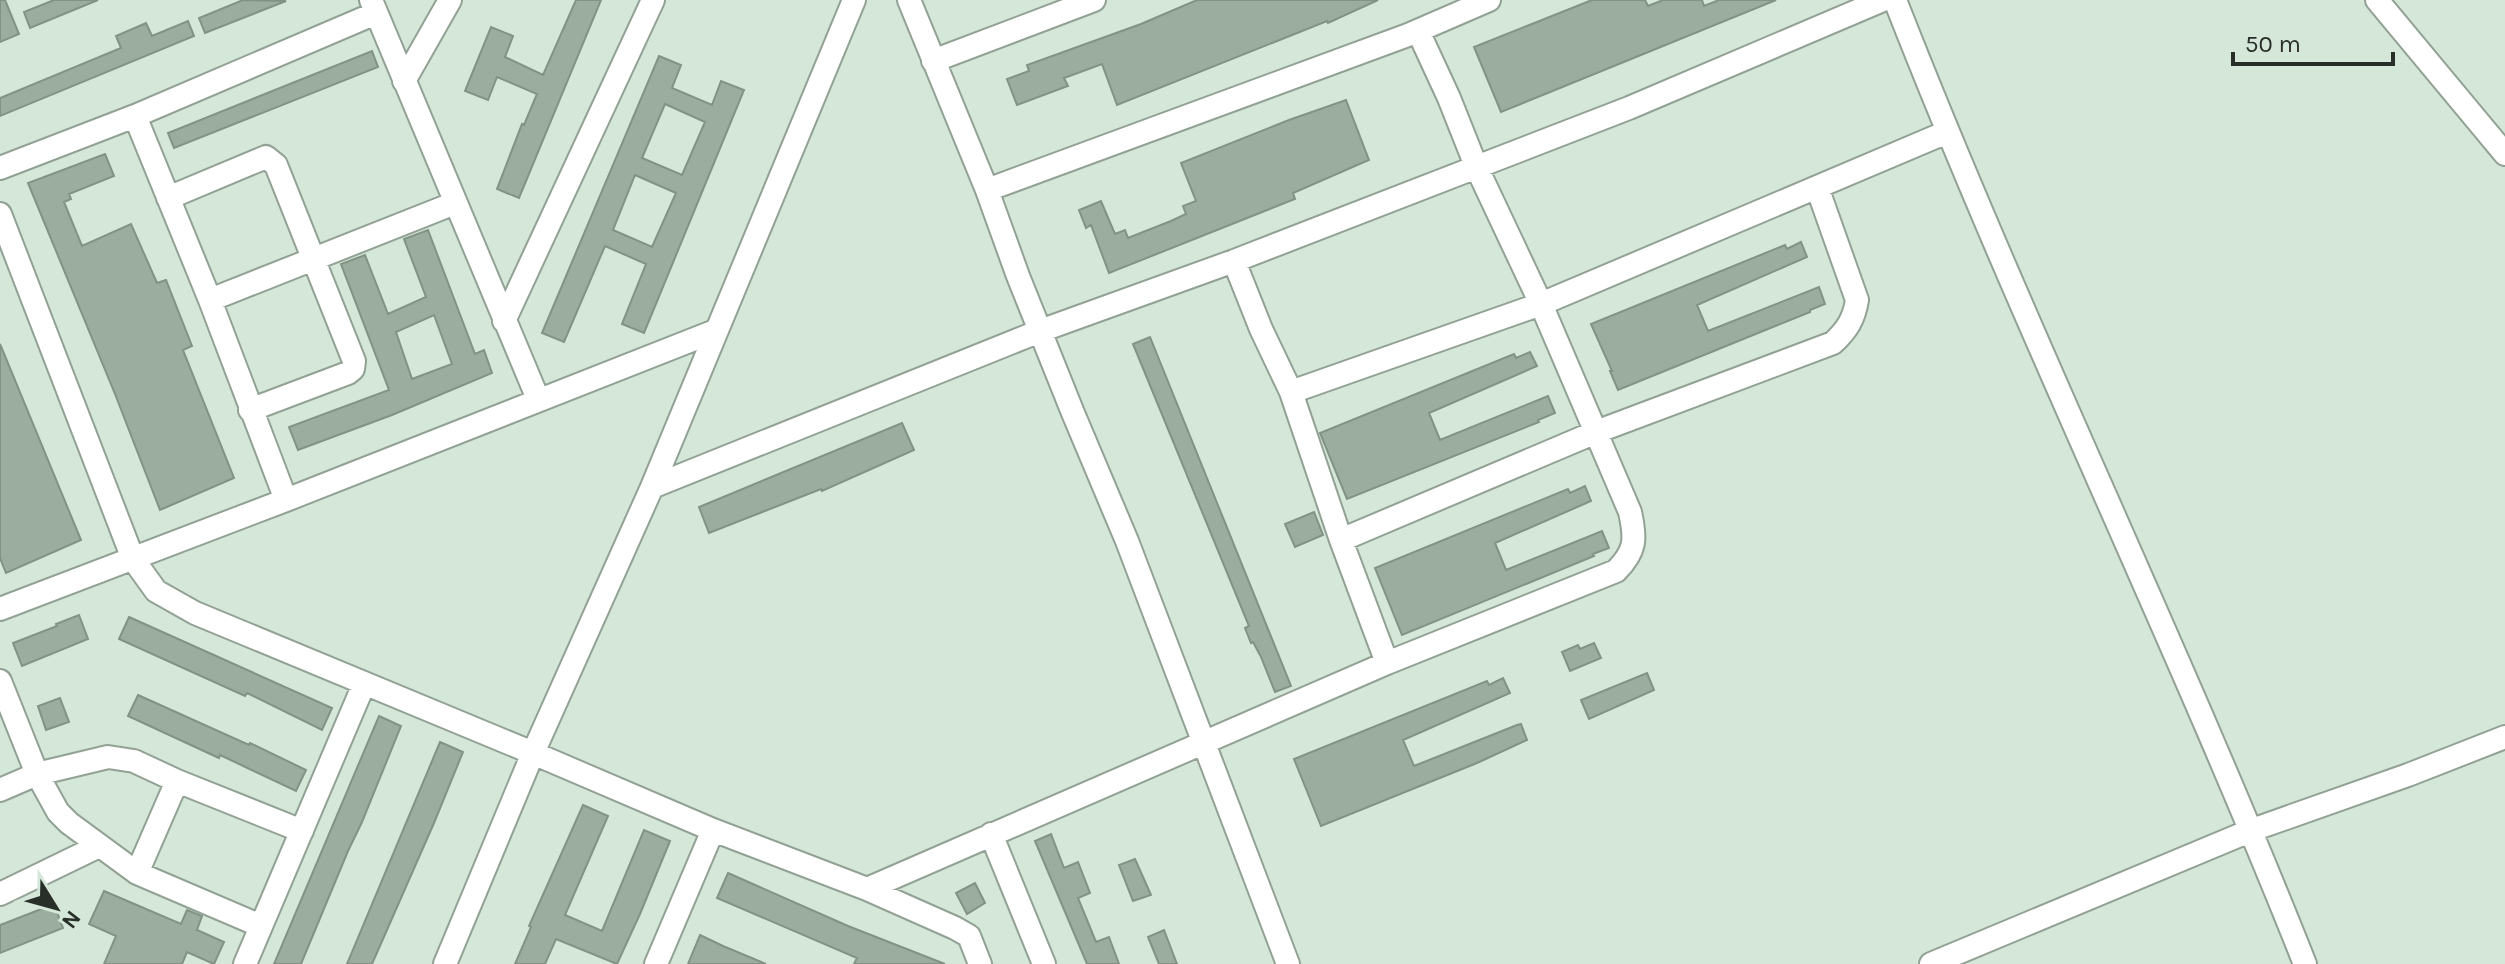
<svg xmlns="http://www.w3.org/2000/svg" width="2505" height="964" font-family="Karla,sans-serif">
<rect width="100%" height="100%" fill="#d5e7d8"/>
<path fill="#9bad9e" stroke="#829385" stroke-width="2" fill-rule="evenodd" d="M0,0H5L19,34L0,42Z
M54,0H98L30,28L24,12Z
M243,0L286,1L205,33L199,18Z
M576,0H601L519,198L497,189L522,124L524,125L537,94L497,77L488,100L465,91L491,27L513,36L505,57L543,75Z
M1197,0H1378L1328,23L1327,21L1117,105L1102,64L1064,78L1068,86L1017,105L1007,79L1029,71L1027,65L1141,24Z
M1592,0H1645L1648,6L1663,0H1702L1704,6L1719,0H1776L1501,112L1474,47Z
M188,21L194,36L0,116V98L121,48L116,36L146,23L152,36Z
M372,51L378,67L174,148L168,133Z
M659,56L681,65L672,88L712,105L721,81L744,90L644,333L622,324L646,264L605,246L564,342L542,333ZM665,104L705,122L682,175L642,158ZM635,175L676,193L652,247L613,230Z
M1346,100L1369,160L1293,193L1295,199L1109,273L1091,225L1086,228L1079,210L1101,201L1115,234L1125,230L1128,238L1171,221L1186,214L1183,206L1196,201L1181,163L1289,120Z
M105,154L114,176L69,194L71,199L64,202L82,246L131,224L157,283L166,280L192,346L183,350L234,478L160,510L115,394L28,183Z
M428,230L475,354L484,350L492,373L392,415L298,450L289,427L389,390L341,264L365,255L388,314L426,297L404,239ZM434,315L452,364L412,379L396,332Z
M1801,242L1807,257L1697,305L1708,331L1819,287L1825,304L1810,310V312L1618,390L1610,371H1612L1591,324L1785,245L1787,249Z
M1150,337L1291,686L1275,692L1261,657L1253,642L1251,643L1245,628L1249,626L1133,344Z
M0,344L81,540L6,573L0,558Z
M1530,352L1537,366L1429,413L1440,440L1548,396L1555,413L1538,420L1539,422L1347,499L1320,433L1514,354L1516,358Z
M902,423L914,450L822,491L821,489L709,533L699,507Z
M1585,486L1591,501L1495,543L1506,570L1602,531L1609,548L1593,554L1594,556L1402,635L1375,568L1568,489L1570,493Z
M1314,512L1323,535L1295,547L1285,524Z
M79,615L88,639L22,666L13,643L57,626L56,624Z
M129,617L332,708L322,730L247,693L245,696L119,639Z
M1594,643L1601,658L1570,671L1562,652L1578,645L1580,649Z
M1647,673L1654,690L1589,719L1581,700Z
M1503,678L1510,693L1403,740L1414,766L1517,725L1521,724L1527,740L1477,763L1321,826L1294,759L1487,681L1489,685Z
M138,695L249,745L250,743L306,770L296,791L220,755L219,758L128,716Z
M60,698L69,722L46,730L38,706Z
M379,716L401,726L362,822L348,851L301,964H274Z
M440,742L463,752L434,823L372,964H347Z
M583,805L608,816L565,915L602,931L644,830L670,841L640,914L617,964L556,939L545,964H515L531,927L529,926Z
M1051,834L1064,868L1078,862L1090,893L1078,898L1096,942L1109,937L1119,964H1087L1035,841Z
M1135,859L1151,895L1133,901L1119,865Z
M728,873L848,926L945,964H854L857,958L717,898Z
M975,883L985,903L967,914L956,893Z
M104,891L181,924L187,910L202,916L197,930L224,942L214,964L187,952L182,964H104L116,936L89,924Z
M54,904L63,928L0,953V925Z
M1164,930L1177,964H1159L1148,937Z
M700,935L723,946L766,964H688Z"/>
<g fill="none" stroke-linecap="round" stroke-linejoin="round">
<g stroke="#91a294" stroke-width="26">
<path id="street" d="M371,0L538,399
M909,0L987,190L1018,276L1073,413L1127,541L1288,964
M1895,0C2022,325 2176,639 2305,964
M2377,0L2505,154
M933,61L1094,0
M404,81L450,0
M135,116L210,300L286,500
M0,168L135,116L376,13
M987,190L1408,35L1489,0
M168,198L266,157L276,165L354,361L353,369L348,373L250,410
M0,214L133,559L156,591L195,613L533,753L713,830L867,889L955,928L969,936L980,964
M1234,261L1261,329L1291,392L1541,304L1947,132
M210,300L455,203
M504,321L653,0
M1291,392L1341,540L1387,663L1616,571C1636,551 1636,539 1630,512L1541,304L1476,166L1449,98L1418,31
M652,487L1040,331L1234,261L1629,108L1883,0
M1341,540L1596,432L1833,343C1847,330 1854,319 1857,300L1817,187
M0,609L286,500L715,331
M0,681L37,774L58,812L69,823L137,873L261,926
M0,790L37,774L108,757L134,761L177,781L302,831
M991,834L1044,964
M137,873L177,781
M867,889L1387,663
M0,894L99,846
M245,964L364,684
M445,964L533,753L652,487L854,0
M656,964L713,830
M1931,964L2252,830L2408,775L2505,737"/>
</g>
<use href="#street" stroke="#fff" stroke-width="22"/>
</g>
<g transform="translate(56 908) rotate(127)" stroke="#d5e7d8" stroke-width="6" paint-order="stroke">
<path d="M0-6L14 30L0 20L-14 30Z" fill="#282f29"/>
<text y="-12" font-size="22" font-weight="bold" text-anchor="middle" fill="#282f29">N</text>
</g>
<path d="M2233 52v12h160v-12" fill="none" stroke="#282f29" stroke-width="4"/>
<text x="2245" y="52" font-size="24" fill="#282f29" stroke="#d5e7d8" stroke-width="6" paint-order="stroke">50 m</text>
</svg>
